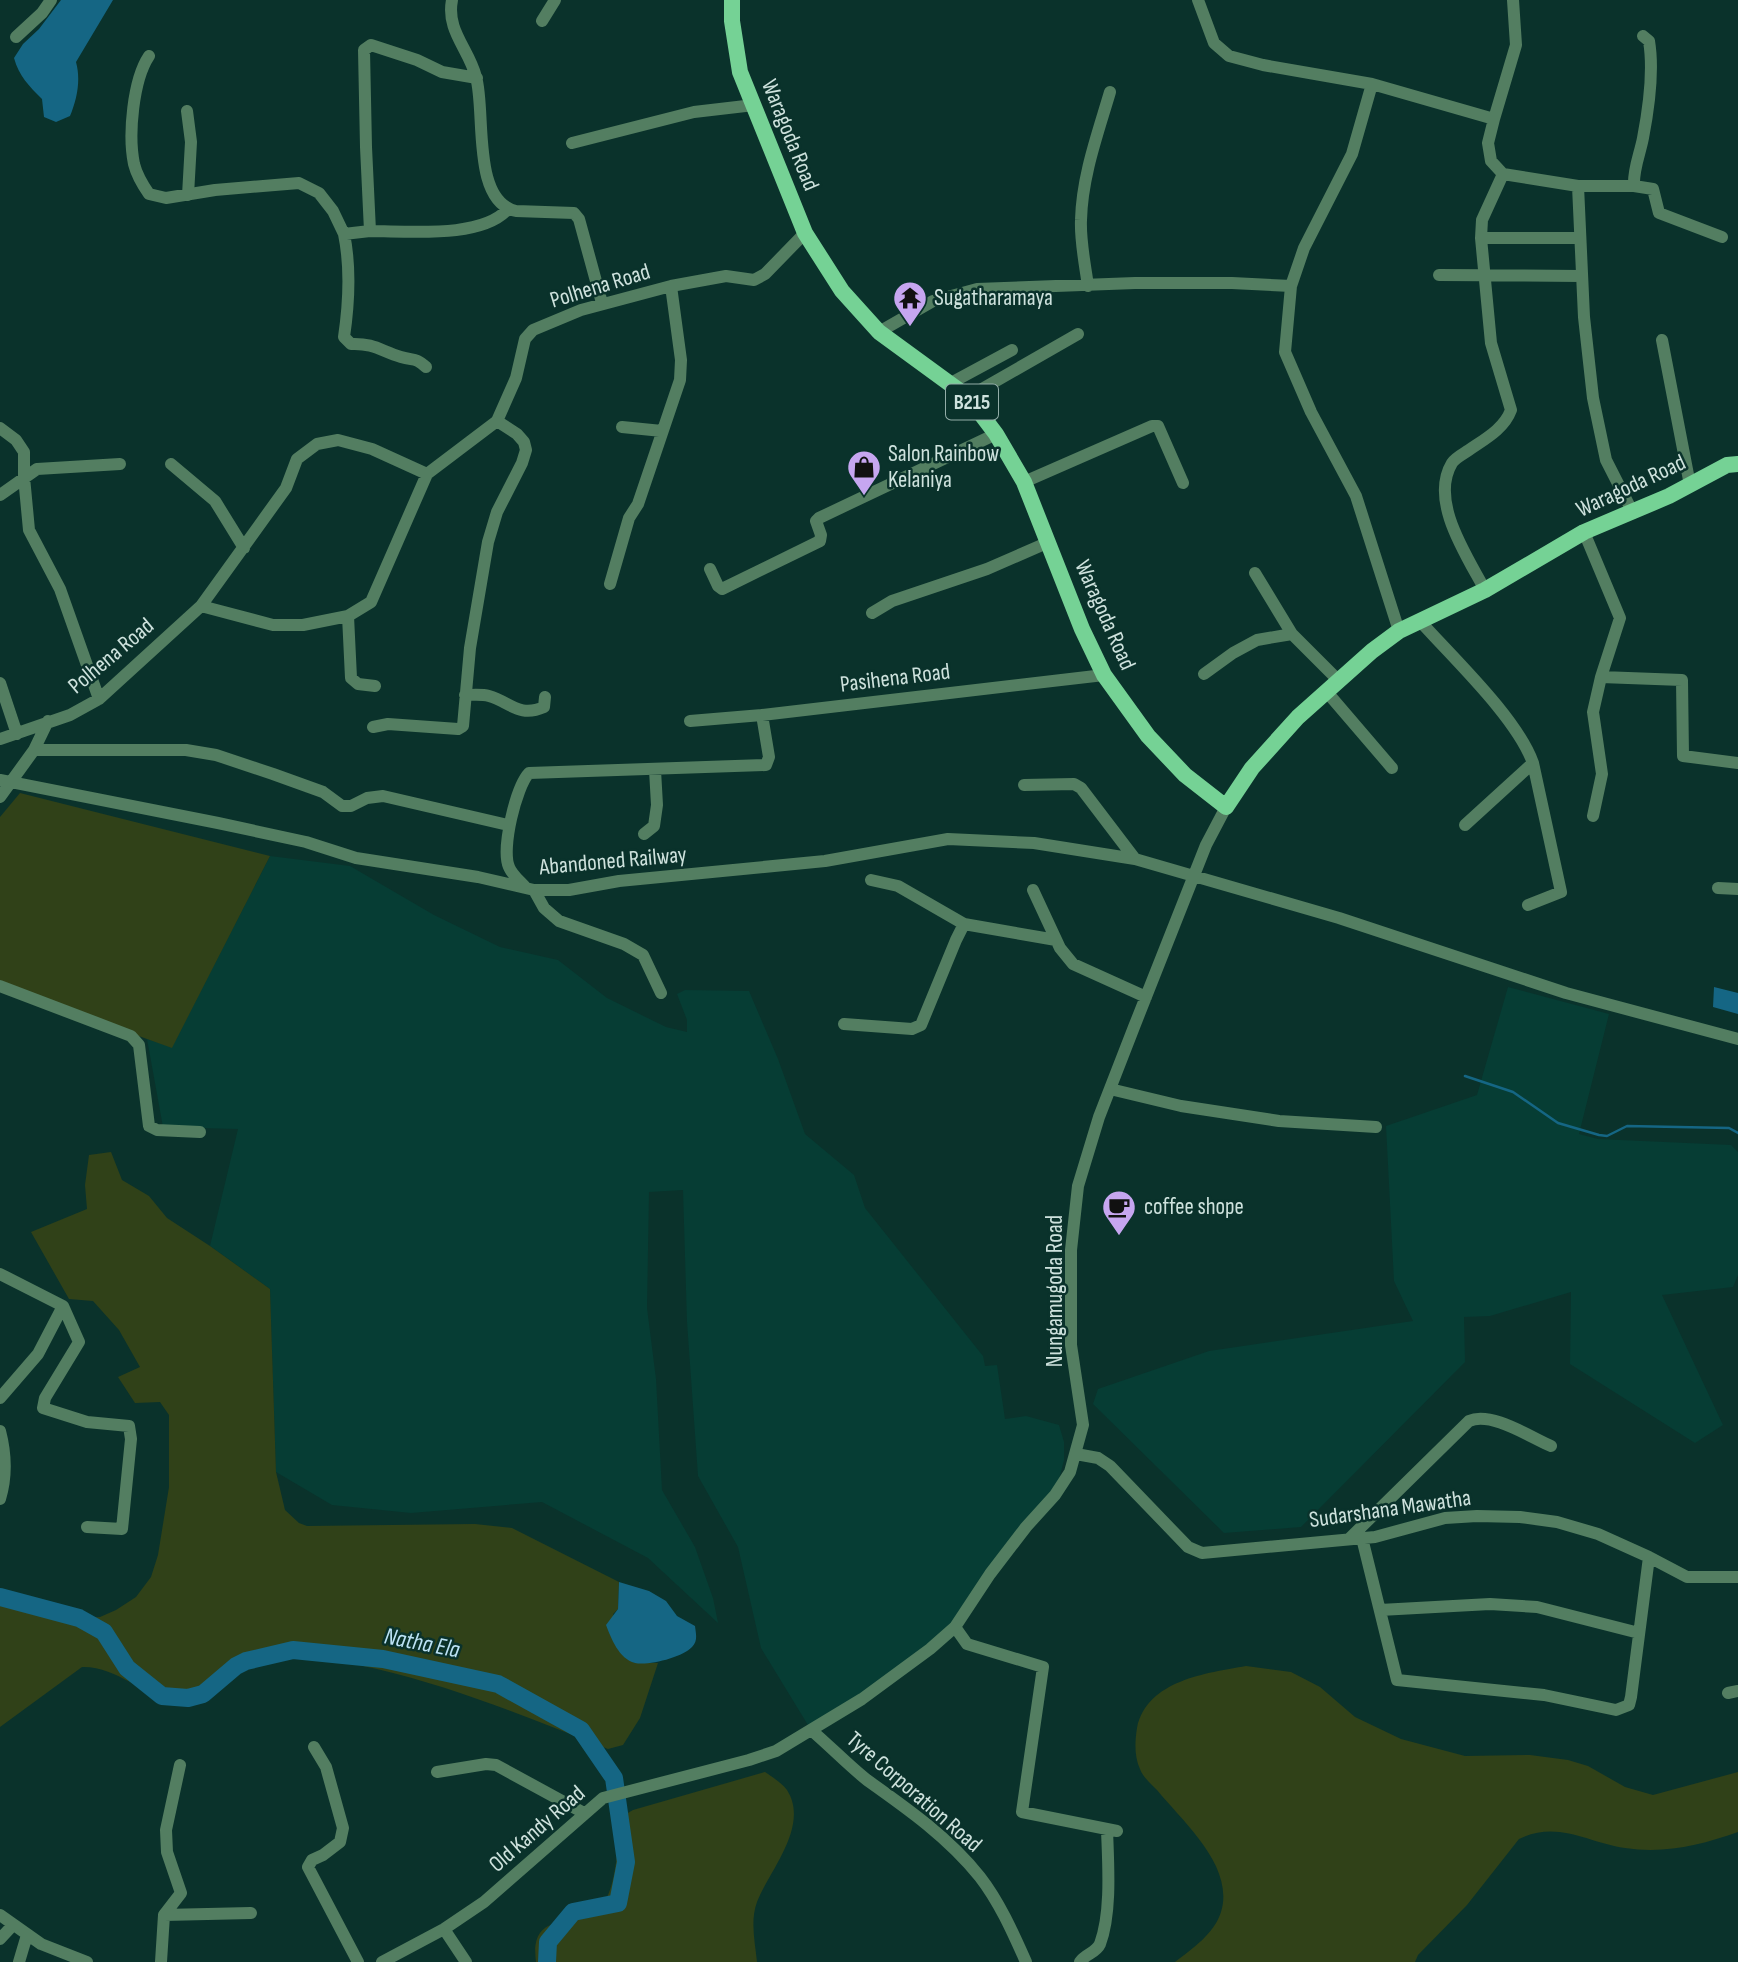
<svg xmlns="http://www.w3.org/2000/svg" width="1738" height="1962" font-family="'Sofia Sans Condensed',sans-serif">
<rect width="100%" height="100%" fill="#0a322b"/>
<path fill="#063d34" d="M270,856L350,866L434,915L500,947L558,960L607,998L666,1027L687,1032V1020L677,994L685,990L749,991L778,1059L805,1134L854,1175L865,1208L983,1356L985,1366L997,1365L1005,1419L1026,1416L1059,1425L1064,1442V1460L1055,1495L955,1627L811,1730L761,1648L738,1547L698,1476L687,1322L683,1190L649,1192L647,1308L656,1379L662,1490L695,1547L713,1598L718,1623L648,1558L542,1502L411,1513L332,1505L276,1472L270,1289L210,1246L238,1129L163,1127L147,1039L172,1047Z
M1508,987L1609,1014L1579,1134L1598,1139L1731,1145L1738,1152V1275L1733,1287L1662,1295L1723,1425L1695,1443L1570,1364L1571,1292L1490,1316L1464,1317L1465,1362L1301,1527L1224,1533L1093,1404L1098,1389L1209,1351L1413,1321L1394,1281L1386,1126L1477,1095Z"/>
<path fill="#304118" d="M20,793L270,856L172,1048L0,986V817Z
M111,1152L122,1180L149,1196L167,1218L210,1246L270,1289L276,1472L285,1510L299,1523L307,1526L475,1524L512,1528L619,1582L618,1609L613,1614L634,1663H658L640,1718L623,1745L608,1749C532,1719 457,1688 377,1669C346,1662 313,1654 282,1656C268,1656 247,1659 235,1667C216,1681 204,1700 177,1699C143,1697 117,1666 82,1667L0,1727V1605L79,1618L100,1617L116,1610L136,1597L151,1577L158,1555L169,1487V1415L160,1402L135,1403L118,1377L140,1367L119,1330L93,1301L69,1299L31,1232L87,1209L85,1185L89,1155Z
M1246,1666L1291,1672L1320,1687L1355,1717L1401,1739L1465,1756L1530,1755L1568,1760L1588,1766L1625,1787L1653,1795L1738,1772V1832C1701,1845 1665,1854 1625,1848C1588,1843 1558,1820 1519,1839L1467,1905L1418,1955L1415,1962H1175C1192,1949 1214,1934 1221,1912C1235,1866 1183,1822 1157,1790C1151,1784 1143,1777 1140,1769C1134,1756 1135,1741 1137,1728C1147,1680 1207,1673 1246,1666Z
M765,1772C772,1777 782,1783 787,1790C810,1826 769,1871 757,1902C750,1921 755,1942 757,1962H536C529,1908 576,1930 601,1906C617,1891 618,1838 621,1817L633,1810Z"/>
<path fill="#156684" d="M61,0H113L76,62C81,80 77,99 70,116L56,122L44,117L42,99C29,86 19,76 14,58L23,44L39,29Z
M1714,987L1738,993V1014L1713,1007Z
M619,1582L649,1591L666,1601L677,1616L695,1626C696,1634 698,1641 692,1647C683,1657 649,1666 635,1663C619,1659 611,1638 606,1625L618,1609Z"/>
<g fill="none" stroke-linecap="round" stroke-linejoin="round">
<path stroke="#156684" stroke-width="2.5" d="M1465,1076L1513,1092L1558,1123L1599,1135L1607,1136L1627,1126L1729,1128L1738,1133"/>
<path stroke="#156684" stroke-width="18" d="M0,1597L79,1618L104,1632L127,1668L162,1696L188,1698L203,1694L236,1666L246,1661L293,1650L383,1659L498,1684L581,1730L614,1778L626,1862L618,1903L573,1912L548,1942L547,1962"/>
<path stroke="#537e61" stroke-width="12" d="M452,0C446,31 469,49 476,77C486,111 471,201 516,211L574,213L579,219L602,303
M1198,0L1214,43L1229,56L1263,65L1372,84L1494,119L1488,143L1491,161L1503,174L1578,186H1634L1653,189L1659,213L1722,237
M542,21L555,0
M16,37L42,13L51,0
M149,56C133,80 128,135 134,164C137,176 142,184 149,194L166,198L215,190L299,183L319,193L333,211L344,234L370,231
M477,78L442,72L417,60L371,45L364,50L366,147L370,231C408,231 482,239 508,209
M1372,84L1352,154L1304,248L1291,286L1285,352L1311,412L1356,496L1399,631
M187,111L191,142L188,195
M1494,119L1516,45L1513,0
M572,143L694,112L754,105
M1578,186L1584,317L1593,398L1606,460L1633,513
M1634,186C1633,169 1640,154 1643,138C1649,107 1654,71 1649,41L1643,36
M344,234C351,268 349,303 344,337L351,344C374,343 381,351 401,357C414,361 415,357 426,367
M1481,238H1579
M1439,275L1581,276
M1088,286C1085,264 1080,241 1081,220C1082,176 1098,133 1110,92
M879,332L933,301L977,289L1135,283H1232L1291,286
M1662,340L1690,485
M949,384L1012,350
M968,397L1078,334
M622,427L662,431
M0,428L16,440L24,452V477L29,530L60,589L99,699
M171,464L215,501L244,548
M1024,482L1152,426H1158L1183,483
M0,495L37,469L120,464
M1584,532L1620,618L1601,677L1682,680L1683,756L1738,763
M710,569L718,586L722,589L820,541L821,535L816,521L819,518L996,434
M1255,573L1292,634L1338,680
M610,584L629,518L638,504L680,380L681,360L671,286
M1485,590C1467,556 1429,501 1452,463C1455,458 1463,454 1469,450C1485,439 1504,429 1511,410L1491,343L1481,238L1482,220L1503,174
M201,606L273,625H303L348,616L371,602L427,474L497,421L516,378L525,339L533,330L581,310L671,286L726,276L754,280L765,274L805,233
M872,613L892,601L987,569L1049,542
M348,616L351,678L358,684L375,686
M1420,621C1453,658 1517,718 1533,763L1561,892L1528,905
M1204,674L1233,653L1257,640L1292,634
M0,683L17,734
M1326,691L1392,768
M465,695C473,695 482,694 489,696C510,702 519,718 544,707L545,697
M690,721L762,715L1104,675
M373,727L388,724L458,729L463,726L470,648L488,542L497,512L522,463L526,450L524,442L517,434L497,421
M0,739L70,715L99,699L201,606L286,488L297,459L317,444L338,440L372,449L427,474
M34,750H186L216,755L273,774L323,792L342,806H351L367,798L383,796L508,825
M0,780L218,823L306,842L356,858L478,877L534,890H569L619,881L825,861L948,839L1034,843L1135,859L1339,918L1566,993L1738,1039
M1024,785L1074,784L1081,788L1135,859
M0,797L34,750L48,721
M1593,816L1602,774L1593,712L1601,677
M1465,825L1533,763
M644,834L654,826L657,805L655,770
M871,880L898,886L964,924
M526,888C521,882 512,875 509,867C501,849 516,787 529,773L766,765L769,757L762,715
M1718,888L1738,889
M534,890L544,908L559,921L624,944L643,955L661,993
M1033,890L1060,948L1073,964L1146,997
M0,986L131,1036L139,1045L149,1126L157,1130L200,1132
M844,1024L912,1029L921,1025L956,940L964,924L1056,940
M1110,1089L1181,1106L1279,1121L1376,1127
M0,1274L63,1306L79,1342L45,1398L43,1408L87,1422L129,1426L131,1439L122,1529L87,1527
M0,1398L38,1354L63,1306
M0,1431C6,1454 7,1476 0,1499
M1076,1454L1098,1458L1110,1466L1188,1547L1202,1553L1375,1537L1445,1518L1477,1516L1520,1517L1557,1522L1598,1534L1649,1557L1687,1577H1738
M1350,1538L1469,1421C1491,1411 1530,1437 1551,1446
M1362,1538L1397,1680L1544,1695L1616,1710L1629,1705L1631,1697L1649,1557
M1380,1610L1490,1604L1537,1607L1639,1633
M955,1627L967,1644L1043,1667L1022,1812L1117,1831
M1728,1693L1738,1691
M811,1730C830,1746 848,1765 867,1780C908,1809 949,1838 980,1877C1000,1903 1013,1933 1026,1962
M314,1747L326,1767L343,1828L340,1842L323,1855L312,1860L308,1867L358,1962
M437,1772L486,1764L496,1765L584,1813
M0,1915L41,1944L87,1962
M164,1915L251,1913
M444,1929L466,1962
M0,1939L13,1925
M19,1962L27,1935
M161,1962L164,1915L181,1893L167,1852L166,1830L180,1765
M382,1962L444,1929L484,1902L603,1798L749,1760L776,1751L862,1699L930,1649L955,1627L990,1574L1026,1527L1055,1495L1070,1472L1083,1425L1071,1345V1250L1078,1186L1099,1117L1134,1027L1206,845L1226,807
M1080,1962C1085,1954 1096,1953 1100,1944C1112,1912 1108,1862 1107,1829"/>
<path stroke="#75d295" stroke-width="16" d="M732,0V21L740,72L805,233L842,291L879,332L968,397L996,434L1024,482L1082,629L1104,675L1148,736L1185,775L1226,807L1252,768L1298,717L1372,651L1399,631L1485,590L1584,532L1669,496L1727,465L1738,464"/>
</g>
<defs>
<g id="temple-pin" transform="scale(1.75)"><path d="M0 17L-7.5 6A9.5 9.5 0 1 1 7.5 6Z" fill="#c6a6f0" stroke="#0a322b"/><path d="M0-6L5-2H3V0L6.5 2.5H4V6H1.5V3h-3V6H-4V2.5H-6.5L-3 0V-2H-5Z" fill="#111"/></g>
<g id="shop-pin" transform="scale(1.75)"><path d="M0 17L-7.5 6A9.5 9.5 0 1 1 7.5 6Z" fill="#c6a6f0" stroke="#0a322b"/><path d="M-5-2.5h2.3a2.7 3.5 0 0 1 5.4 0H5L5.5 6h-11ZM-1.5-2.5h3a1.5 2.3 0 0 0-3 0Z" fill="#111"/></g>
<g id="cafe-pin" transform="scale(1.75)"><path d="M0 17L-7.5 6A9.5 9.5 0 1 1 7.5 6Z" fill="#c6a6f0" stroke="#0a322b"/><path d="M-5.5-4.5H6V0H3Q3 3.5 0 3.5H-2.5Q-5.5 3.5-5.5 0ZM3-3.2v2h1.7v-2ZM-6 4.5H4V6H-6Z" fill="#111"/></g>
</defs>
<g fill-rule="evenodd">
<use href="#temple-pin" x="910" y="298"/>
<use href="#shop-pin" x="864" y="467"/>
<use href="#cafe-pin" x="1119" y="1207"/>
</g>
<g text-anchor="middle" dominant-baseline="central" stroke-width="5" stroke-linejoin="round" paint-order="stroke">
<rect fill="#0a322b" stroke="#93ada8" stroke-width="2" x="946" y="384.5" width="52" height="35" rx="5"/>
<g font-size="21" font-weight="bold" fill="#cee2dd">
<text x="972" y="402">B215</text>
</g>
<g font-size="23" fill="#cee2dd" stroke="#0a322b">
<text transform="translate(790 135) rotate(68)">Waragoda Road</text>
<text transform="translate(600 286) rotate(-17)">Polhena Road</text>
<text transform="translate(1631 486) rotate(-25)">Waragoda Road</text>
<text transform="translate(1105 615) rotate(66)">Waragoda Road</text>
<text transform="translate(111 656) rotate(-40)">Polhena Road</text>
<text transform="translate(895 678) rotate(-7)">Pasihena Road</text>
<text transform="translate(613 861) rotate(-5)">Abandoned Railway</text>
<text transform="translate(1055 1291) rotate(-90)">Nungamugoda Road</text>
<text transform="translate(1390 1509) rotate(-8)">Sudarshana Mawatha</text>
<text transform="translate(914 1792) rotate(41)">Tyre Corporation Road</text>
<text transform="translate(537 1829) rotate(-41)">Old Kandy Road</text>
</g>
<g font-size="23" fill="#cee2dd" stroke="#0a322b" text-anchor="start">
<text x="934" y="298">Sugatharamaya</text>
<text x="888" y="454">Salon Rainbow<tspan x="888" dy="26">Kelaniya</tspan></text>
<text x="1144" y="1207">coffee shope</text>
</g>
<g font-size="24" font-style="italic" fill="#bde3f5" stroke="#0a322b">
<text transform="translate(422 1643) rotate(11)">Natha Ela</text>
</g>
</g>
</svg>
